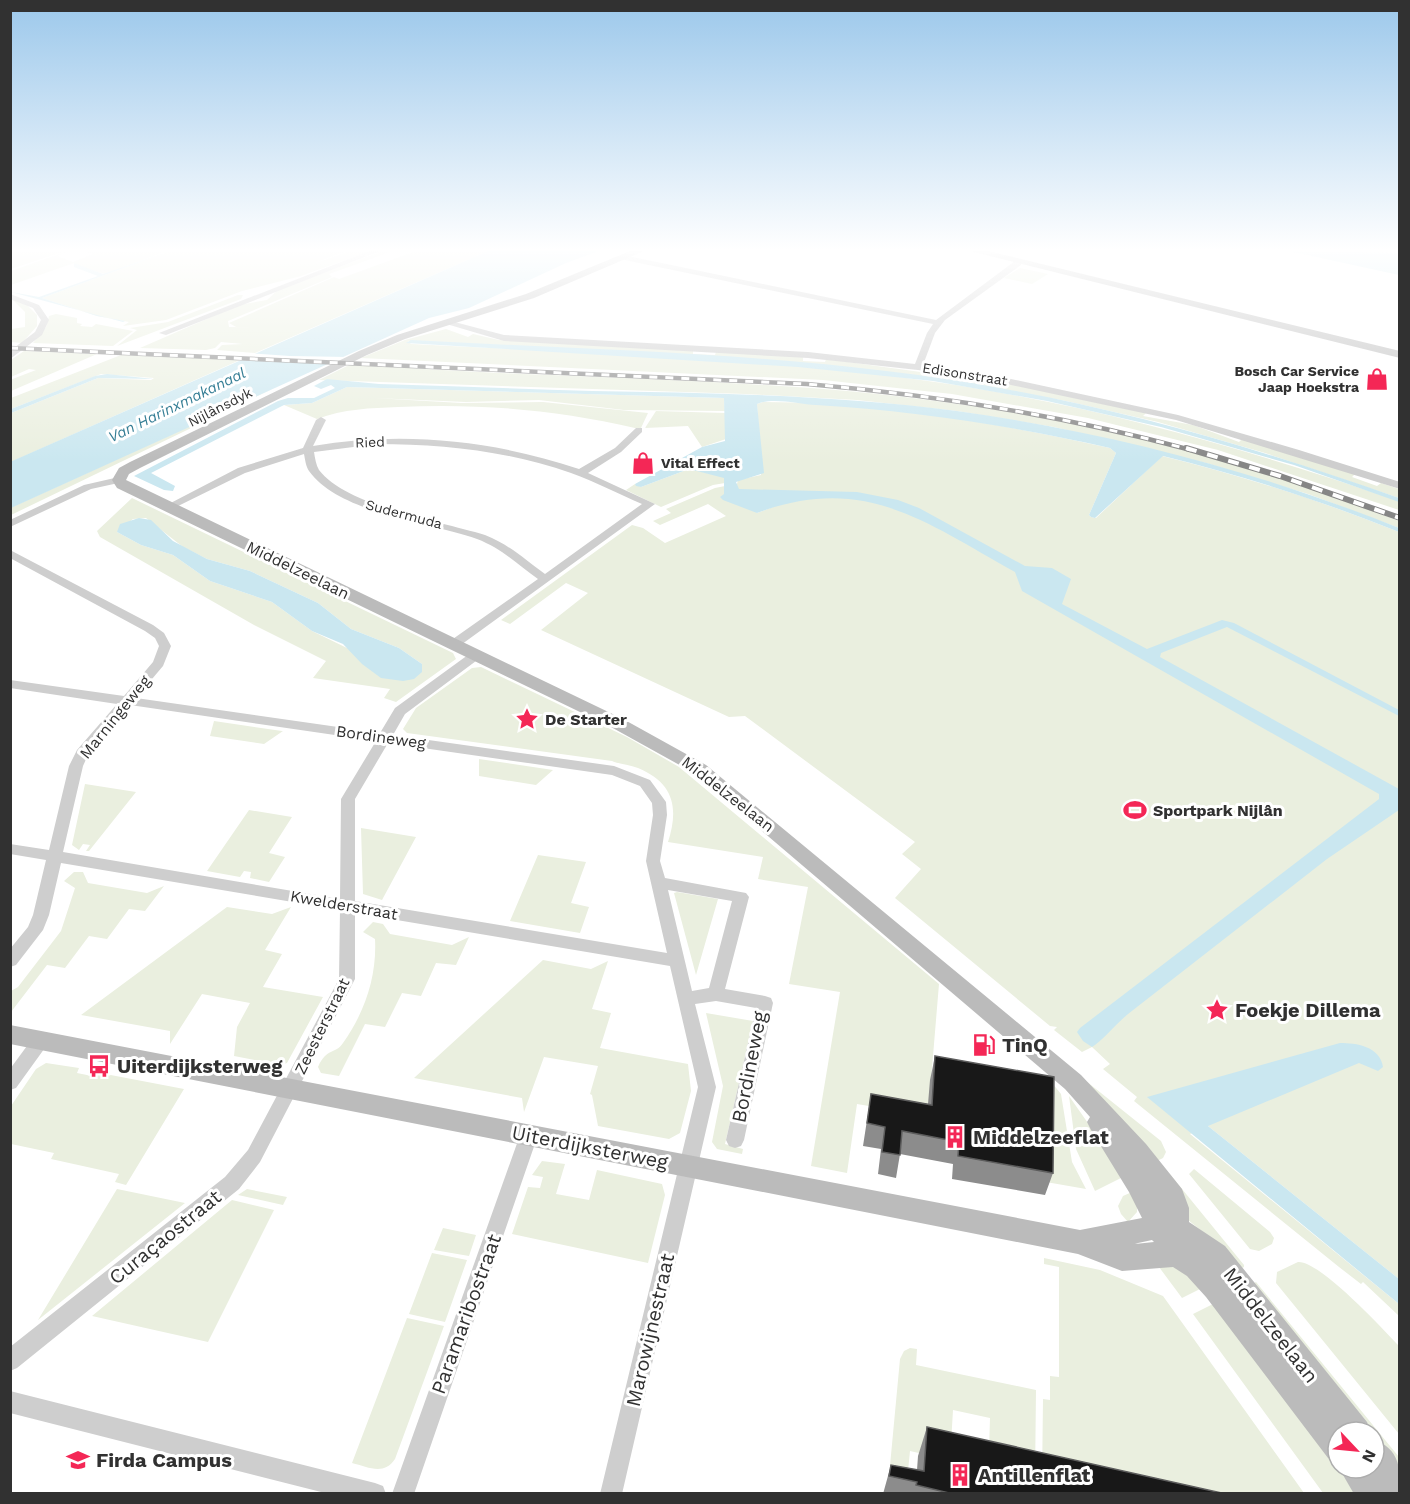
<svg xmlns="http://www.w3.org/2000/svg" width="1410" height="1504" font-family="'Work Sans',sans-serif">
<rect width="100%" height="100%" fill="#fff"/>
<path fill="#eaefdf" fill-rule="evenodd" d="M11,251H65L11,269Z
M68,251L57,256L73,262L93,254L84,251H167L105,274L76,266L74,263L11,285V271Z
M170,251H346L310,265L350,251H370L301,276L242,291L166,320L123,326L129,322L97,316L42,298Z
M383,251H393L329,274L332,277L228,321L229,327L273,328L236,327L229,323L334,277L339,279L416,251H488L255,353L217,350L222,345L243,344L221,342L215,348L206,350L140,348L239,305L267,300L279,289Z
M1020,268L1048,274L1032,284L1004,278Z
M238,295H243L241,299L117,346L137,330L130,328L168,322Z
M12,299L26,304L37,315V326L22,343L11,342V329L25,327V312Z
M56,314L77,318V323L82,324L80,326L92,327L96,324L133,331L113,346L33,343L46,327L49,316Z
M446,329L468,337L473,334L499,340L693,351V354L715,355L716,352L803,357V361L825,362L826,359L1015,385L1146,413L1143,416L1193,425L1239,442L1242,439L1355,474L1352,477L1377,486L1381,483L1399,489V498L1265,453L1158,422L1066,401L948,379L805,363L408,341L411,344C586,353 763,356 935,382C1095,405 1247,449 1399,501V510L1218,450L1088,418L952,394L823,380L361,358L405,340Z
M24,351L97,354L11,391L10,380L36,370L29,369L11,377V360Z
M121,355L240,360L11,462V413L98,378L151,380L154,378L101,374L11,409V398Z
M349,365C417,368 485,373 552,375C683,381 814,384 943,402C1099,422 1254,464 1399,521V528L1308,494L1206,463L1054,427L957,411L857,400L746,394L319,380Z
M276,387L11,515L10,508Z
M347,387L724,398L725,411L624,410L539,400L466,402L374,398L461,403L543,402L648,413L641,428H635C557,410 479,403 398,407C371,408 343,409 317,419L284,405L312,403Z
M763,402C879,402 997,423 1110,448L1116,453L1089,515L1091,517L1096,518L1162,456C1243,476 1322,501 1399,532V1279L1208,1126L1190,1134L1399,1304V1316L1363,1282L1361,1284L1339,1267L1134,1101L1137,1097L1103,1069L1110,1064L1092,1047L1082,1052L1054,1030L1057,1027L1050,1026L895,898L921,869L902,854L915,842L745,716L729,717L541,630L588,593L566,583L510,624L501,620L632,525L643,528L665,543L726,516L708,504L660,525L653,521L671,513L666,509L715,488L725,486L757,513L773,507L736,488L738,480L761,475L757,404Z
M656,411L725,413L726,439L702,447L688,426L645,428Z
M689,469L724,477L725,483L713,485L661,507L626,490L635,484L641,487Z
M132,498L453,653L456,659L396,702L384,698L390,689L313,678L326,661L254,625L100,537L97,531ZM146,518L183,547L207,559L250,571L318,603L351,629L399,648L422,664L347,648L312,631L272,602L210,581L173,555L141,545L117,532L133,519Z
M481,667L627,737L679,767L939,984L928,1116L857,1104L847,1173L811,1166L840,992L789,984L808,887L758,879L763,857L668,842C679,808 674,783 638,768C630,765 619,764 612,761L407,733L403,729L416,708L472,668Z
M214,721L282,731H283L264,744L210,736Z
M479,759L553,770L536,785L479,776Z
M85,784L136,792L89,851H86L90,845L83,844L79,850L72,845Z
M249,810L292,817L269,853L285,857L269,882L250,878L251,872L244,871L240,877L207,871Z
M361,828L416,837L382,900L363,894Z
M538,855L586,862L571,903L589,907L580,933L510,921Z
M74,872H83L88,883L147,893L164,886L145,911L129,909L107,939L89,936L65,968L47,965L11,1012V991L18,987L61,931L75,888L64,881Z
M677,892L718,899L696,975L674,893Z
M227,907L272,914L291,907L265,950L282,954L263,987L323,997L287,1063L281,1065L234,1056L237,1027L250,1003L202,994L170,1044V1031L81,1015Z
M373,922L383,924L390,934L452,945L469,937L456,965L436,963L421,996L402,993L385,1027L365,1024L339,1076L321,1073L318,1067C327,1047 335,1055 343,1043C365,1012 377,976 375,939L363,932Z
M543,960L591,969L608,961L592,1009L611,1013L600,1048L688,1064L691,1091L680,1133L669,1139L598,1126L592,1095L590,1094L598,1066L544,1057L524,1112L522,1098L414,1078Z
M706,1013L753,1021L725,1144L743,1149L742,1154L717,1149L712,1142L723,1086Z
M46,1063L79,1068L77,1073L92,1076L95,1072L184,1089L126,1185L115,1182L119,1174L51,1159L54,1153L11,1144V1106L36,1069Z
M1048,1078L1061,1094L1072,1162L1086,1189L1046,1182Z
M1086,1081L1161,1141L1166,1152L1163,1158L1153,1163Z
M1069,1096L1125,1176L1095,1191L1076,1149Z
M542,1161L565,1164L556,1194L589,1200L597,1170L662,1184L665,1195L648,1263L512,1234L528,1187L540,1188L543,1177L532,1175Z
M1194,1169L1270,1232L1274,1238L1272,1244L1259,1251L1250,1249L1189,1174Z
M1169,1173L1244,1265V1267L1237,1271L1208,1236L1188,1220Z
M117,1189L185,1203L38,1320Z
M247,1189L287,1197L283,1205L238,1195Z
M1132,1192L1137,1202V1212L1128,1222L1121,1214L1118,1206L1123,1196Z
M232,1200L274,1210L208,1342L92,1316Z
M443,1228L476,1235L469,1256L434,1250Z
M432,1253L467,1260L445,1322L409,1314Z
M1044,1258L1100,1270L1163,1296L1304,1493L1099,1494L1042,1481L1043,1399L1050,1400V1376L1059,1377V1267L1044,1264Z
M1298,1262C1319,1260 1383,1329 1399,1346V1434L1276,1283L1277,1272Z
M1173,1266L1204,1287L1182,1298L1159,1267Z
M1256,1282L1399,1457V1475L1374,1445V1432H1364L1249,1286Z
M1217,1302L1338,1457V1468H1347L1366,1493H1323L1193,1314Z
M407,1318L444,1326L395,1459C384,1476 368,1467 352,1463Z
M910,1348L917,1349L916,1365L1036,1390L1035,1479L989,1451L990,1418L953,1410L951,1443L967,1464L910,1451L906,1491L888,1487L900,1359L904,1351Z"/>
<path fill="#cae7f0" d="M170,251L42,298L97,316L125,321L123,322L11,292L39,297L98,276L74,267V263L103,274Z
M488,251H599L566,263L469,308L429,318L11,508L10,462Z
M1289,251L1399,253V275Z
M411,340C609,351 810,353 1005,389C1140,413 1271,453 1399,498V502L1294,465L1161,427L1047,401L933,381L798,367L406,343Z
M107,374L154,379L98,378L11,413V409L95,376Z
M327,379L379,384C450,386 521,389 592,391C714,393 836,395 957,411C1107,432 1258,471 1399,528V532C1322,501 1244,476 1163,456L1095,518L1091,517L1089,515L1116,453L1110,448C1013,426 915,411 816,405C799,404 772,397 757,404L764,473L736,482L739,489L857,492L898,500L919,508L1025,566L1052,568L1071,579L1062,604L1147,649L1222,620L1234,623L1399,710V716L1227,627L1161,653L1160,657L1399,789V810L1327,859L1128,1014C1116,1024 1102,1041 1092,1047L1083,1041L1077,1032L1080,1028L1379,799V794L1022,591L1015,572C925,522 864,473 757,513L723,500L720,497L724,494V478L689,469L641,487L636,486L635,484L702,447L725,441L724,398L347,387L312,403L284,405L151,473L175,486L173,491L164,490L134,476L278,401L288,398H314L335,388L331,385L321,389L314,386Z
M139,518L151,520L173,541L207,559L250,571L318,603L351,629L399,648L422,664V672L414,679L403,681L381,678L362,664L343,644L312,631L272,602L210,581L173,555L141,545L117,532L120,524Z
M1340,1043C1356,1043 1380,1046 1383,1067L1378,1071L1359,1063L1208,1126L1399,1279V1304L1147,1097Z"/>
<path fill="#fff" d="M248,353L290,356L349,357L334,364L233,360Z"/>
<g fill="none" stroke-linecap="round" stroke-linejoin="round">
<path fill="#cecece" fill-rule="evenodd" d="M369,251H380L166,335L159,333Z
M623,255L936,320L1015,261H1021V265L945,320L935,333L923,365L997,376L1178,415L1299,450L1400,482V489L1176,420L997,382L918,370L808,358L504,341L443,323L447,320L504,335L808,352L915,364L927,333L933,324L620,259L619,257Z
M10,294L39,305L49,320L42,335L10,359V351L35,332L41,320L33,308L10,299Z
M321,417L326,420L313,446C402,431 493,440 579,469L615,448L636,428H642V432L621,452L588,473L655,504L458,647H450L448,644L450,641L538,579C517,564 501,548 477,539C430,522 340,514 309,471C306,467 305,459 304,454L245,473L172,509H164L163,507L238,468L303,448L316,420ZM377,444C443,444 508,451 571,473C596,482 619,494 642,504L545,574C524,559 510,545 485,535C440,521 348,507 319,470C316,465 315,458 314,452Z
M119,477L123,478V482L91,489L10,527V520L84,485Z
M10,550L153,625L164,633L171,646L163,666L136,698L380,733L395,708L472,652H480L482,655L480,658L405,714L393,735L614,766L650,780L666,802L667,815L660,861L665,878L746,893L749,897L725,989L765,996L771,998L773,1003L744,1140L741,1146L735,1148L729,1146L726,1140L756,1008L716,1001L695,1004L716,1087L622,1494H600L698,1087L670,966L355,913V979L260,1162L239,1189L17,1368L10,1371V1347L225,1177L248,1150L339,979L340,910L61,863L49,915L43,930L16,965L10,967V949L28,927L33,915L46,860L10,854V844L49,850L69,766L77,750L117,704L10,688V680L124,696L153,662L159,646L155,638L145,631L10,558ZM130,705L376,741L341,799L340,899L63,852L83,766L88,755ZM388,743L612,775L640,786L652,803L653,815L646,861L667,953L355,901V799ZM668,890L732,901L709,988L692,991Z
M41,1033L47,1035L49,1040L47,1045L16,1088L10,1090V1069L35,1035Z
M529,1127L535,1129L538,1135L414,1494H392L520,1135L523,1129Z
M10,1391L375,1483L383,1486L386,1494H329L10,1413Z"/>
<path fill="#bbb" fill-rule="evenodd" d="M630,251H644L534,298L405,339L367,355L140,468L129,474L126,480L623,719L706,765L1081,1075L1146,1144L1182,1189L1189,1208V1222L1225,1246L1367,1422L1371,1432H1338V1463L1328,1458L1206,1297L1187,1276L1173,1267L1122,1271L1078,1254L10,1044V1025L1080,1230L1142,1218L1129,1192L1091,1130L1087,1122L1090,1117L1065,1089L694,773L611,727L117,488L112,480L119,468L130,462L359,351L397,335L526,294ZM1152,1240L1154,1242L1135,1244L1138,1243Z
M970,251H988L1400,351V358Z
M1374,1439C1401,1451 1400,1468 1400,1494H1354L1339,1468H1374Z"/>
<g stroke="#868686" stroke-width="4.5">
<path id="rail-far1" d="M10,348L807,384C937,395 1065,416 1191,450"/>
</g>
<g stroke="#868686" stroke-width="6">
<path id="rail" d="M1186,448L1280,476L1400,518"/>
</g>
<use href="#rail-far1" stroke="#fff" stroke-width="3" stroke-dasharray="8" stroke-linecap="butt"/>
<use href="#rail" stroke="#fff" stroke-width="4" stroke-dasharray="11" stroke-linecap="butt"/>
</g>
<path fill="#8c8c8c" d="M935,1056L1053,1173L1045,1195L952,1179L953,1164L900,1154L896,1178L878,1174L881,1149L863,1146L871,1094L928,1104L930,1080Z
M927,1427L1226,1494H883L891,1465L917,1470L918,1456Z"/>
<path fill="#181818" stroke="#5d5d5d" stroke-width="1.5" d="M935,1056L1054,1077L1053,1173L958,1156L959,1142L902,1131L900,1155L882,1152L885,1127L867,1123L871,1094L932,1105Z
M927,1427L1226,1494H953L916,1485L917,1482L889,1476L891,1465L924,1471Z"/>
<linearGradient id="sky" x2="0" y2="1"><stop stop-color="#9cc8eb"/><stop offset="0.54" stop-color="#fff"/><stop offset="1" stop-color="#fff" stop-opacity="0"/></linearGradient>
<rect width="1410" height="462" fill="url(#sky)"/>
<defs>
<g id="shop-bare" transform="scale(1.8)"><path d="M-5-2.5h2.3a2.7 3.5 0 0 1 5.4 0H5L5.5 6h-11ZM-1.5-2.5h3a1.5 2.3 0 0 0-3 0Z" fill="#f42756" stroke="#fff" stroke-width="2.5" paint-order="stroke"/></g>
<g id="sight-bare" transform="scale(1.8)"><path d="M0-6L1.8-2.2L6-1.7L2.9 1.2L3.7 5.4L0 3.3L-3.7 5.4L-2.9 1.2L-6-1.7L-1.8-2.2Z" fill="#f42756" stroke="#fff" stroke-width="2.5" paint-order="stroke"/></g>
<g id="stadium-bare" transform="scale(1.8)"><path d="M0-5a6.5 5 0 1 0 0 10a6.5 5 0 1 0 0-10ZM-3.5-1.8h7v3.6h-7Z" fill="#f42756" stroke="#fff" stroke-width="2.5" paint-order="stroke"/></g>
<g id="fuel-bare" transform="scale(1.8)"><path d="M-5.5-6h7V0h2V4h1.3V-2.5L3-4.5l.8-.8L6-3V5H2.5V1h-1V6h-7ZM-4.2-4.7v3.2H.2V-4.7Z" fill="#f42756" stroke="#fff" stroke-width="2.5" paint-order="stroke"/></g>
<g id="bus-bare" transform="scale(1.8)"><path d="M-5-6H5V4H4V6H2V4H-2V6H-4V4H-5ZM-3.5-4V0h7V-4ZM-3.5 1.2v1.5H-2V1.2ZM2 1.2v1.5H3.5V1.2Z" fill="#f42756" stroke="#fff" stroke-width="2.5" paint-order="stroke"/></g>
<g id="building-bare" transform="scale(1.8)"><path d="M-4-6H4V6H1V3H-1V6H-4ZM-2.5-4.3h1.7v1.8h-1.7ZM.8-4.3h1.7v1.8H.8ZM-2.5-1h1.7V.8h-1.7ZM.8-1h1.7V.8H.8Z" fill="#f42756" stroke="#fff" stroke-width="2.5" paint-order="stroke"/></g>
<g id="university-bare" transform="scale(1.8)"><path d="M0-5L7-2L0 1L-7-2ZM-4 1L0 2.5L4 1V4Q0 6-4 4Z" fill="#f42756" stroke="#fff" stroke-width="2.5" paint-order="stroke"/></g>
</defs>
<g fill-rule="evenodd">
<use href="#shop-bare" x="1377" y="379"/>
<use href="#shop-bare" x="643" y="463"/>
<use href="#sight-bare" x="527" y="719"/>
<use href="#stadium-bare" x="1135" y="810"/>
<use href="#sight-bare" x="1217" y="1010"/>
<use href="#fuel-bare" x="984" y="1045"/>
<use href="#bus-bare" x="99" y="1066"/>
<use href="#building-bare" x="955" y="1137"/>
<use href="#university-bare" x="78" y="1460"/>
<use href="#building-bare" x="960" y="1475"/>
</g>
<g text-anchor="middle" dominant-baseline="central" stroke-width="6" stroke-linejoin="round" paint-order="stroke">
<g font-size="14" font-weight="bold" fill="#313131" stroke="#fff" text-anchor="end">
<text x="1359" y="371">Bosch Car Service<tspan x="1359" dy="16">Jaap Hoekstra</tspan></text>
<text x="661" y="463" text-anchor="start">Vital Effect</text>
</g>
<g font-size="14" fill="#313131" stroke="#fff">
<text transform="translate(965 374) rotate(9)">Edisonstraat</text>
<text transform="translate(220 407) rotate(-27)">Nijlânsdyk</text>
<text transform="translate(370 442) rotate(-2)">Ried</text>
<text transform="translate(404 514) rotate(15)">Sudermuda</text>
</g>
<g font-size="15" font-style="italic" fill="#357e95" stroke="#fff">
<text transform="translate(177 405) rotate(-26)">Van Harinxmakanaal</text>
</g>
<g font-size="16" fill="#313131" stroke="#fff">
<text transform="translate(298 570) rotate(26)">Middelzeelaan</text>
<text transform="translate(115 717) rotate(-51)">Marningeweg</text>
<text transform="translate(381 737) rotate(8)">Bordineweg</text>
<text transform="translate(728 794) rotate(38)">Middelzeelaan</text>
<text transform="translate(344 905) rotate(10)">Kwelderstraat</text>
<text transform="translate(322 1026) rotate(-64)">Zeesterstraat</text>
</g>
<g font-size="16" font-weight="bold" fill="#313131" stroke="#fff" text-anchor="start">
<text x="545" y="719">De Starter</text>
<text x="1153" y="810">Sportpark Nijlân</text>
</g>
<g font-size="20" font-weight="bold" fill="#313131" stroke="#fff" text-anchor="start">
<text x="1235" y="1010">Foekje Dillema</text>
<text x="1002" y="1045">TinQ</text>
<text x="117" y="1066">Uiterdijksterweg</text>
<text x="973" y="1137">Middelzeeflat</text>
<text x="96" y="1460">Firda Campus</text>
<text x="978" y="1475">Antillenflat</text>
</g>
<g font-size="20" fill="#313131" stroke="#fff">
<text transform="translate(749 1067) rotate(-79)">Bordineweg</text>
<text transform="translate(590 1147) rotate(11)">Uiterdijksterweg</text>
<text transform="translate(165 1237) rotate(-39)">Curaçaostraat</text>
<text transform="translate(466 1314) rotate(-70)">Paramaribostraat</text>
<text transform="translate(1271 1325) rotate(52)">Middelzeelaan</text>
<text transform="translate(650 1330) rotate(-77)">Marowijnestraat</text>
</g>
</g>
<rect width="1410" height="1504" fill="none" stroke="#313131" stroke-width="24"/>
<g transform="translate(1356 1450) rotate(116)"><circle r="28" fill="#ffffff" stroke="#adadad" stroke-width="1.5"/>
<path d="M0-4.5L10 22L0 15L-10 22Z" fill="#f42756"/>
<text y="-9" font-size="16" font-weight="bold" text-anchor="middle" fill="#313131">N</text>
</g>
</svg>
